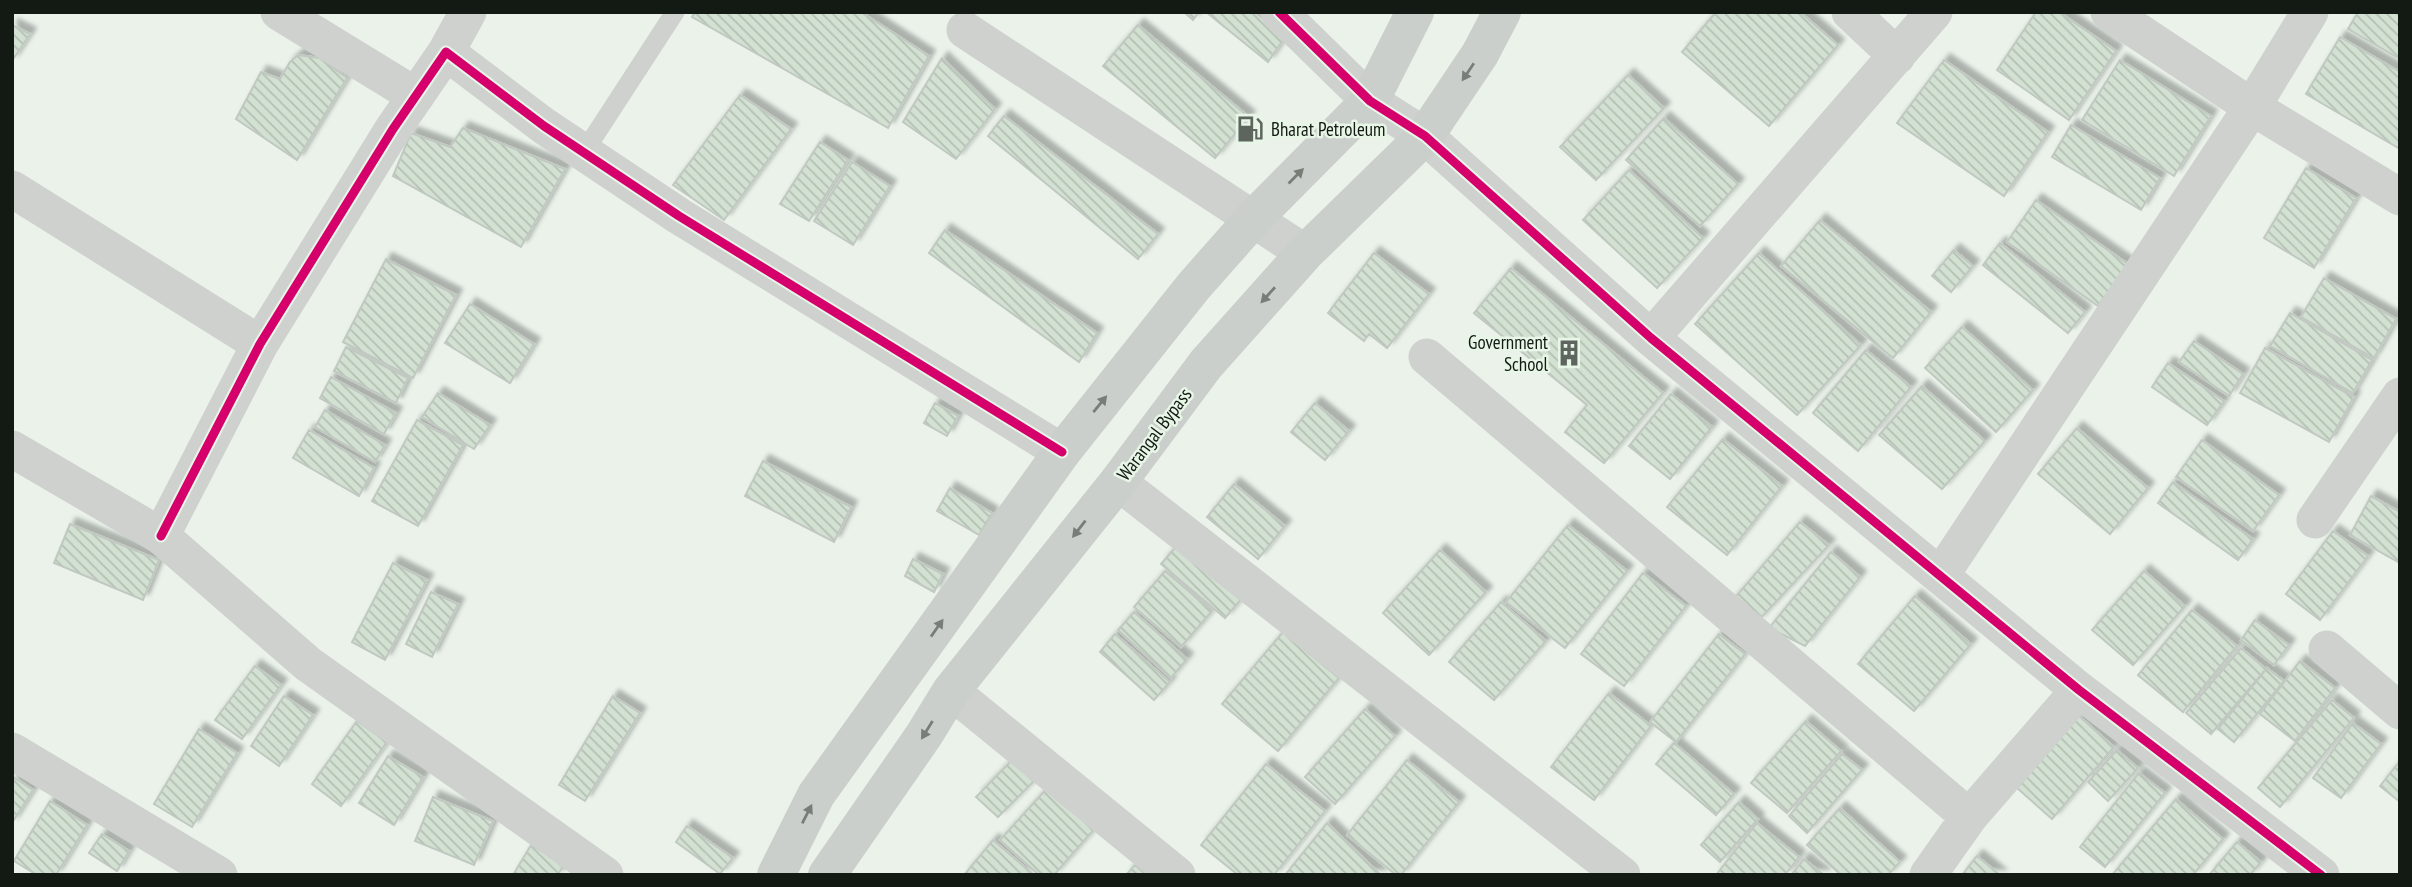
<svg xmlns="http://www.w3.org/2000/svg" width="2412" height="887" font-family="'PT Sans Narrow',sans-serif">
<defs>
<pattern id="building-back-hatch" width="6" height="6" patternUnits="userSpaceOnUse" patternTransform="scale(1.75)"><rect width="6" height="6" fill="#d2e1d2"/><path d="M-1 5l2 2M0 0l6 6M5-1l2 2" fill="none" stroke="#b3c0b3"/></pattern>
<filter id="shadow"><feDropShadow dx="6" dy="-6" stdDeviation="2" flood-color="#0004"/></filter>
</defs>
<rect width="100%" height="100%" fill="#eaf2ea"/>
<path fill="url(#building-back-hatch)" stroke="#c1c8c1" stroke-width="2" filter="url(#shadow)" d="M695,12H861L929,56L888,128L692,17Z
M1184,12H1199L1193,20Z
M1206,12H1255L1285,37L1268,62Z
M1716,12H1800L1838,45L1769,126L1682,52Z
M2036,12H2059L2116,51L2069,120L1997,70Z
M2358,12H2400V59L2348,29Z
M12,25L30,34L12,61Z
M1138,25L1249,117L1215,158L1103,66Z
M2340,37L2400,72V149L2306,94Z
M298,55L320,58L347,78L297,160L236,119L261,72L280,79L290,62Z
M942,58L995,109L956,159L903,122Z
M1944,60L2048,132L2004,196L1897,123Z
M2120,60L2211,116L2174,176L2082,120Z
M1628,75L1664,108L1596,180L1560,147Z
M740,95L791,129L724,220L673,185Z
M1004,116L1158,234L1138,259L988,136Z
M1664,118L1738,184L1700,226L1626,160Z
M2071,125L2160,178L2141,210L2052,157Z
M463,128L565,169L521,247L393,176L411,133L450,147Z
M820,142L848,160L809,221L780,204Z
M852,162L890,186L853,245L814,221Z
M2306,168L2356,198L2314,268L2264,238Z
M1629,170L1703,238L1657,288L1583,220Z
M2036,200L2128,264L2098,306L2007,242Z
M1820,220L1931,312L1893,358L1781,266Z
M945,230L1097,333L1079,362L929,253Z
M2000,243L2085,312L2068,333L1983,265Z
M1954,250L1973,266L1951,292L1932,276Z
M1374,253L1429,294L1387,348L1369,334L1364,341L1328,313Z
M1759,253L1861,345L1797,415L1695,324Z
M386,259L456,295L413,378L343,342Z
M1511,268L1663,393L1604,463L1565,432L1587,405L1474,313Z
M2324,278L2396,319L2374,358L2301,317Z
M470,304L534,344L510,383L445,343Z
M2290,313L2372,360L2353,393L2270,346Z
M1962,327L2033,390L1996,432L1925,368Z
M2194,341L2243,374L2229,396L2179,362Z
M346,347L408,378L396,403L334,371Z
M2265,348L2354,397L2329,442L2240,393Z
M1866,350L1911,387L1858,451L1813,413Z
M2168,363L2224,401L2207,425L2152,387Z
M331,377L396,413L384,434L320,398Z
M1922,386L1985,441L1942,489L1879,435Z
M438,393L490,425L474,449L422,417Z
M1671,394L1712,427L1670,479L1629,446Z
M935,403L958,416L947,436L924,423Z
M1315,403L1349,431L1325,460L1291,432Z
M325,410L385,445L375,462L315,427Z
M417,420L463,445L418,526L372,501Z
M2077,428L2148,488L2110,534L2038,474Z
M309,430L374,468L359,496L293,458Z
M1723,439L1782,486L1727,555L1667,507Z
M2202,440L2279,495L2253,531L2176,477Z
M763,461L851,507L834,542L745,496Z
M2173,482L2253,539L2238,560L2158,503Z
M1234,484L1285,526L1258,559L1207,517Z
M950,488L992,513L979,535L937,511Z
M2371,496L2400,512V563L2350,535Z
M1800,522L1829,545L1758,621L1731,602Z
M70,524L159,560L143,600L54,563Z
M1568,525L1627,571L1565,648L1506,602Z
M2333,531L2368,556L2320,620L2286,594Z
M1180,542L1244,596L1225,618L1161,564Z
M1440,550L1486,592L1429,655L1383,613Z
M1831,552L1860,577L1805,646L1769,628Z
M913,559L943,574L934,592L905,576Z
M393,563L427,580L385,660L352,642Z
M1165,571L1212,611L1181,647L1134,607Z
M2144,571L2185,606L2133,665L2092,630Z
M1643,573L1686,606L1624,686L1581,654Z
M431,592L458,604L432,657L406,644Z
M1915,596L1971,644L1914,711L1858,664Z
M1501,602L1546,641L1494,700L1449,662Z
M2192,610L2237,646L2183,712L2138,675Z
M1134,612L1187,659L1171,678L1118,630Z
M2255,620L2289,645L2274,665L2241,640Z
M1283,632L1339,678L1278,751L1222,704Z
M1115,634L1170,682L1154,700L1100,652Z
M1719,634L1745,654L1676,742L1650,722Z
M2241,648L2266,669L2211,734L2186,713Z
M2300,661L2335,688L2295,741L2260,714Z
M255,666L281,685L242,739L215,720Z
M2267,668L2284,681L2234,742L2218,729Z
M1609,693L1651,726L1594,800L1551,767Z
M284,696L313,715L279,766L251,746Z
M613,696L640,713L585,801L559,785Z
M2332,700L2354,718L2280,807L2258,788Z
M1365,709L1395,736L1335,804L1305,777Z
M2079,716L2114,747L2052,819L2017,788Z
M357,721L387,742L341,806L312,784Z
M1806,721L1841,751L1787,813L1751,783Z
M2353,723L2381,744L2341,798L2313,778Z
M199,729L237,753L192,827L154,804Z
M1674,743L1734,794L1716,815L1656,764Z
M2117,750L2138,768L2108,801L2088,782Z
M1842,754L1862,770L1807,833L1789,816Z
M388,756L423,777L394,825L359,803Z
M1013,759L1035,780L998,817L976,797Z
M1407,760L1459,802L1401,875H1396L1347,835Z
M2400,761V802L2380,786Z
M1266,764L1325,811L1274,875H1238L1201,845Z
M2139,773L2165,793L2105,867L2080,847Z
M12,776L33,790L12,823Z
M1049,786L1096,827L1054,875H1039L1000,840Z
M433,797L493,821L474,865L415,841Z
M2176,799L2223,839L2193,875H2112Z
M50,801L87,825L56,875H37L14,861Z
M1739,802L1758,819L1720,862L1701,845Z
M1840,808L1900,862L1888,875H1841L1807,845Z
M1327,823L1381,875H1285Z
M1757,823L1799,857L1785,875H1716Z
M687,826L733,858L720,874L676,842Z
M102,834L129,851L117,871L89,853Z
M993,840L1034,875H964Z
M2237,842L2261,862L2250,875H2209Z
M531,845L564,864L558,875H513Z
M1977,856L2000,875H1962Z
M1804,859L1824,875H1791Z
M1135,865L1146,875H1126Z"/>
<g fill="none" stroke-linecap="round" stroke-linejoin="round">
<path stroke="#cfd1cf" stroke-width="19" d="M584,152L675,12"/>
<path stroke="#cfd1cf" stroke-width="37" d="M279,12L416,96
M1279,12L1370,101L1425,136L1651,338L2079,690L2321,875
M1850,12L1897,56
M2109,12L2252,107L2400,197
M965,30L1305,253
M446,52L468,12
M12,189L260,344
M1651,338L1934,12
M1427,357L1969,817
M12,449L161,536L308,664L605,875
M1118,482L1622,875
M2315,520L2400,396
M161,536L260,344L393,129L446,52L544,126L679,216L1062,452
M1941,575L2252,107L2310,12
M2327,649L2400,711
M951,691L1177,875
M12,751L219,875
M1928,875L1969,817L2079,690"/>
<path stroke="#cbcfcb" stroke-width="38" d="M776,875L816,795L1062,452L1193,287L1253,219L1370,101L1415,12
M827,875L924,735L951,691L1118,482L1206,364L1305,253L1425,136L1480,54L1502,12"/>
<g stroke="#e7f6e7" stroke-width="13">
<path id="cycleway" d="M1279,12L1370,101L1425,136L1651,338L2079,690L2321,875
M161,536L260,344L393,129L446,52L544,126L679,216L1062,452"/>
</g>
<use href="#cycleway" stroke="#d6006c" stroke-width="9"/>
</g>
<defs><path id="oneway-solid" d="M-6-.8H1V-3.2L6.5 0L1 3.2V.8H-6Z" transform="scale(1.75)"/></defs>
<g fill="#787d78">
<use href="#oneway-solid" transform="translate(1468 72) rotate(124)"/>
<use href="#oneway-solid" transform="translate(1296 176) rotate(-45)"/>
<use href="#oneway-solid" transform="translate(1268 295) rotate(132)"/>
<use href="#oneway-solid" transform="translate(1100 404) rotate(-51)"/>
<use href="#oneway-solid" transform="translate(1079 529) rotate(128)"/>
<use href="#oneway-solid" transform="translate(937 628) rotate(-55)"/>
<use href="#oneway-solid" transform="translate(927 730) rotate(122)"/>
<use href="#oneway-solid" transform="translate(807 814) rotate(-63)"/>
</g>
<defs>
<g id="fuel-bare" transform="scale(2.1)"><path d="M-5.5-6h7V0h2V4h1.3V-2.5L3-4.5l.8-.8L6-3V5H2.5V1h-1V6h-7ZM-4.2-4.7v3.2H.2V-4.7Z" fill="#5e655e" stroke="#e7f6e7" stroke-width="2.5" paint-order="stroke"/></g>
<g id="building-bare" transform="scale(2.1)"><path d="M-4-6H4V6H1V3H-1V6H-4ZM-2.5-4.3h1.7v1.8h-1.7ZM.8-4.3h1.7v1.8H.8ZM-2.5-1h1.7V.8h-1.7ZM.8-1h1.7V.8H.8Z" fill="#5e655e" stroke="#e7f6e7" stroke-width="2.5" paint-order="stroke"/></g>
</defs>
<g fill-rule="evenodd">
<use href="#fuel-bare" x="1250" y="129"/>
<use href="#building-bare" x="1569" y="353"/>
</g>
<g text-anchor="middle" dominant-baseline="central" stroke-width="5" stroke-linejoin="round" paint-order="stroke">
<g font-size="19" fill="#131913" stroke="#e7f6e7" text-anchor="start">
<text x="1271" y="129">Bharat Petroleum</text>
<text x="1548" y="342" text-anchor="end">Government<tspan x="1548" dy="22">School</tspan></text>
</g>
<g font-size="19" fill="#131913" stroke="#e7f6e7">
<text transform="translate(1154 434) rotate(-53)">Warangal Bypass</text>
</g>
</g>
<rect width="2412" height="887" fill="none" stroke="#131913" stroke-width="28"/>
</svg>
